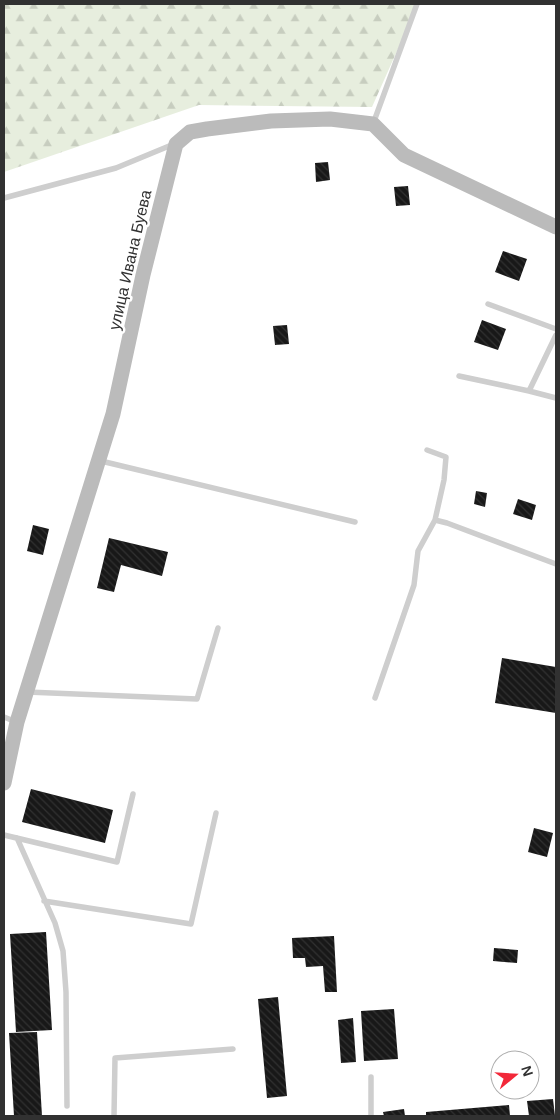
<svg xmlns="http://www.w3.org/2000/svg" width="560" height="1120" font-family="Arial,sans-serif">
<defs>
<pattern id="forest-firs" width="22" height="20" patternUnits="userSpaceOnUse" patternTransform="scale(1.25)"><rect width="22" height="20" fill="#e7eede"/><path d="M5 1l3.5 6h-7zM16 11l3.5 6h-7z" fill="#c7cdbf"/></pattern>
<pattern id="building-back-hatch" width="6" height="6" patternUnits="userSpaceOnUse" patternTransform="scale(1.25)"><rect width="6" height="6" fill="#181818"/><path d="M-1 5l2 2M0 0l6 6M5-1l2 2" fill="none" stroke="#313131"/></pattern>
</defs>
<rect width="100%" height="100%" fill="#fff"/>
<path fill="url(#forest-firs)" d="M4,4H418L372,107L199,105L4,172Z"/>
<path fill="url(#building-back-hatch)" d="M328,162L330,180L316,182L315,163Z
M408,186L410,205L396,206L394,187Z
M503,251L527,259L519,281L495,272Z
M482,320L506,329L498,350L474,342Z
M287,325L289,344L275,345L273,326Z
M476,491L487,493L485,507L474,504Z
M518,499L536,505L532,520L513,514Z
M33,525L49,529L43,555L27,551Z
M109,538L168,552L162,576L121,565L114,592L97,588Z
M502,658L556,667V713L495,703Z
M31,789L113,810L105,843L22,822Z
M534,828L553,833L547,857L528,852Z
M46,932L52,1030L16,1032L10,934Z
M334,936L337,992H325L323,966L306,967L305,958H293L292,938Z
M494,948L518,950L517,963L493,961Z
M278,997L287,1096L267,1098L258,999Z
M394,1009L398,1059L364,1061L361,1011Z
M353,1018L356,1062L341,1063L338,1020Z
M37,1032L42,1116H14L9,1033Z
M553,1099L555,1116H529L527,1101Z
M509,1105L510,1116H426V1112Z
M404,1109L405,1116H384L383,1112Z"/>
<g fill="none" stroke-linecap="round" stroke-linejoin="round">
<path stroke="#cecece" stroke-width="5.5" d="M373,124L417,4
M4,198L116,168L174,144
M488,304L556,329
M556,335L529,391L556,398
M459,376L529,391
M427,450L446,457L444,480L435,520L447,523L556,564
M101,461L355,522
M27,692L197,699L218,628
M375,698L414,585L418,551L435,520
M4,717L16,722
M4,835L117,862L133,794
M17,838L55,923L63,951L66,992L67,1106
M44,901L191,924L216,813
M371,1077V1116
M114,1116L115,1058L233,1049"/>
<path stroke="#bbb" stroke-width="15" d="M4,783L17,722L113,414L143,275L176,144L190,132L207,129L271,121L330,119L373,124L404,155L556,227"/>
</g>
<g text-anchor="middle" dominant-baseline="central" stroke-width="5" stroke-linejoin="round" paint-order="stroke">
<g font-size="16" fill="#313131" stroke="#fff">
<text transform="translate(130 260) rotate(-77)">улица Ивана Буева</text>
</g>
</g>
<rect width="560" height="1120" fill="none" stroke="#313131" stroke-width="10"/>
<g transform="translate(515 1075) rotate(72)"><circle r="24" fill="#ffffff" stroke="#adadad"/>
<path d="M0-4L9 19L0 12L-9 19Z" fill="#f22839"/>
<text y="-8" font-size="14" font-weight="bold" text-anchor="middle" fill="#313131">N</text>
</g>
</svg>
